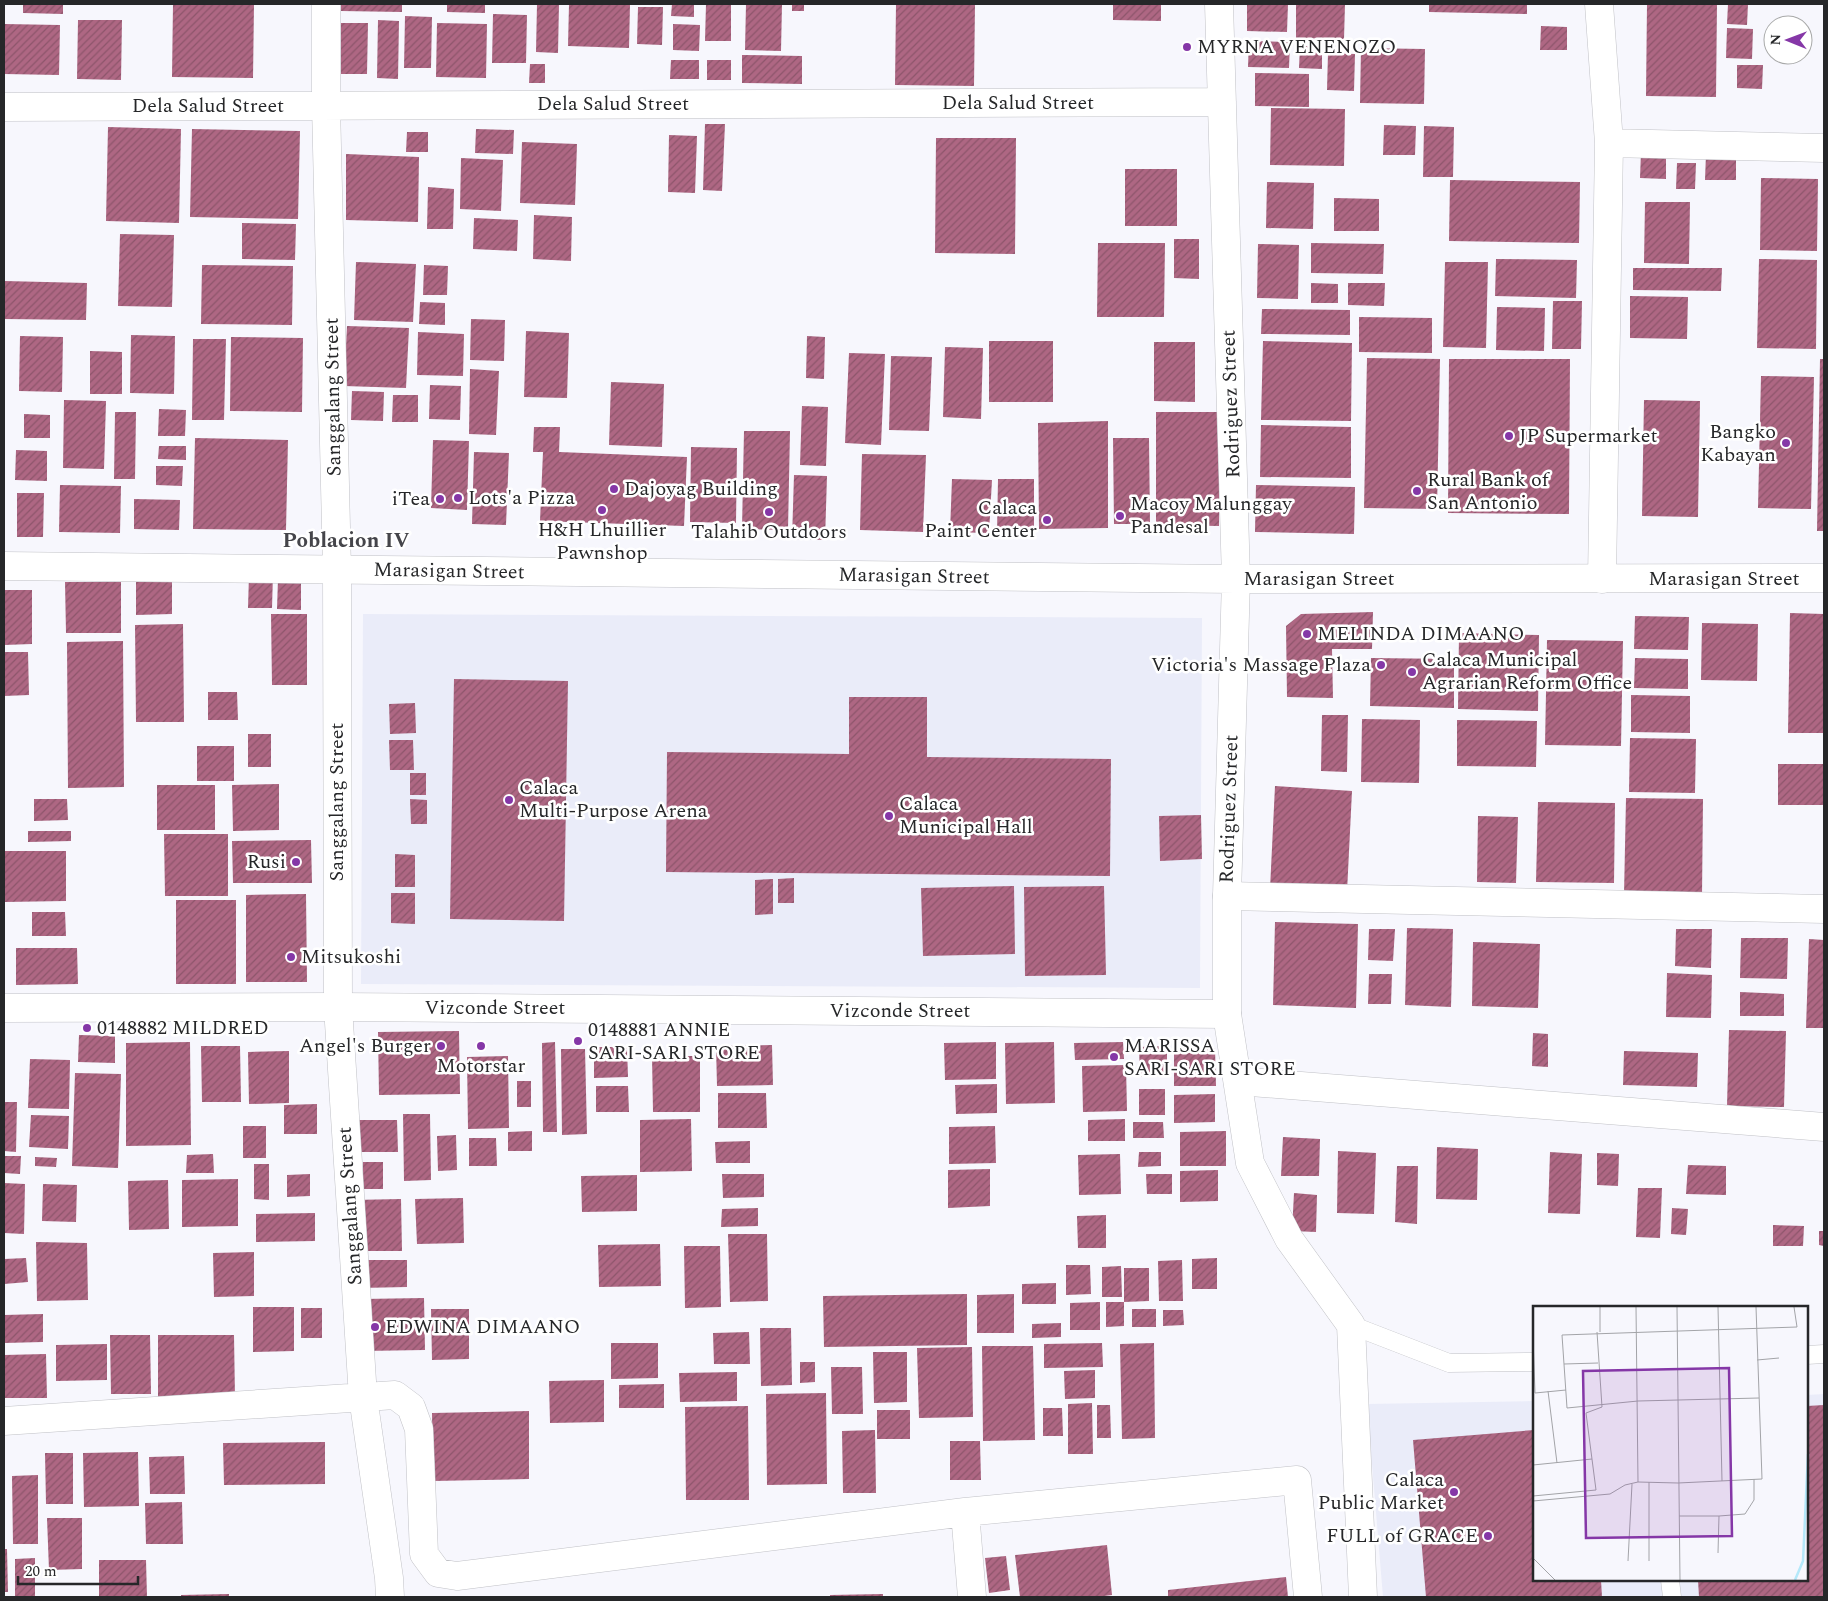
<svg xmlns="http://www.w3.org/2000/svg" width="1828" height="1601" font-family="Spectral,serif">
<defs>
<pattern id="building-hatch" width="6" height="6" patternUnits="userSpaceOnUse" patternTransform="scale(1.25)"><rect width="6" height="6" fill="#ae6783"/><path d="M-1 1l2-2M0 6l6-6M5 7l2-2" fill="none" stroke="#8d556b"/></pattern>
</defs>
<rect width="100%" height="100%" fill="#f7f7fd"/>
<path fill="#eaecf9" d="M363,614L1202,618L1200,988L361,984Z
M1824,1394V1597H1383L1367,1404L1534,1401V1580H1807V1395Z"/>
<path fill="url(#building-hatch)" d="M23,4H63V14L23,13Z
M173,4H254L253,78L172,77Z
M341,4H402V12L341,11Z
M447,4H485V13L447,12Z
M537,4H559L558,53L536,52Z
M569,4H630L629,48L568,46Z
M672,4H694V17L671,16Z
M706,4H731V41H705Z
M746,4H782L781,51L745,50Z
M792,4H804V11H792Z
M896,4H975L974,86L895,85Z
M1113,4H1161V21L1113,20Z
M1247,4H1288L1287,32L1247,31Z
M1296,4H1345L1344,39L1296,38Z
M1429,4H1527V14L1429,12Z
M1647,4H1717L1716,97L1646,96Z
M1728,4H1748L1747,25L1727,24Z
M638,7H663L662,45L637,44Z
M493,14L527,15L526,63H492Z
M405,16L432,17L431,68H404Z
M78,20H122L121,80L77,79Z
M378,20L399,21L398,79L377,78Z
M341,23H368L367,74H341Z
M437,23L487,24L486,78L436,77Z
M4,24L60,25L59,75L4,74Z
M673,24L700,25L699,51L673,50Z
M1541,26L1567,27V50H1540Z
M1727,28L1753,29L1752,59L1726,58Z
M1249,41L1290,42L1289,68L1248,67Z
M1300,46L1322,47V69L1299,68Z
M1361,48L1425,49L1424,104L1360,103Z
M1328,53L1355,54L1354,91L1327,90Z
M742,55L802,56V84L742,83Z
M671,60H699V79H670Z
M707,60H731V80H707Z
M530,64H545V83H529Z
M1737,65H1763L1762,89L1737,88Z
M1255,73L1309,74V107L1255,106Z
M1271,108L1345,109L1344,166L1270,165Z
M705,124H725L722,191L703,190Z
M1384,125L1416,126L1415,155H1383Z
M1424,126L1454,127L1453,177H1423Z
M108,127L181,129L179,223L106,221Z
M192,129L300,131L298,219L190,217Z
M476,129L514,130L513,154L475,153Z
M407,132H428V152H406Z
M669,135L697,136L695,193L668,192Z
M936,138H1016L1015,254L935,253Z
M522,142L577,144L575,205L520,203Z
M1641,152H1666V179L1640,178Z
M346,154L419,157L418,222L346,220Z
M1706,154H1736V180H1705Z
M461,158L503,160L501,211L460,209Z
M1677,163H1696L1695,189H1676Z
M1125,169H1177V226H1125Z
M1761,178L1818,179L1817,251L1760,250Z
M1450,180L1580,182L1579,243L1449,241Z
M1267,182L1314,183L1313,229L1266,228Z
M428,187L454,189L453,229H427Z
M1334,198L1379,199V231H1334Z
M1645,202H1690L1689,264L1644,263Z
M534,215L572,217L571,261L533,259Z
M474,218L518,220L517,251L473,249Z
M242,223L296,224L295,260L242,259Z
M120,234L174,235L172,307L118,306Z
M1174,239H1199V279L1174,278Z
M1098,243H1165L1164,317H1097Z
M1311,243L1384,244L1383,274L1311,273Z
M1258,244L1299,245L1298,299L1257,298Z
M1496,259L1577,260L1576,298L1495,296Z
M1759,259L1817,260L1816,349L1757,348Z
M356,262L416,264L413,322L354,320Z
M1445,262H1488L1486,348L1443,347Z
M202,265L293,266L292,325L201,324Z
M424,265L448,266L447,295H423Z
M1633,268H1722L1721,291L1633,290Z
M4,281L87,283L86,320L4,319Z
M1311,283L1338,284V303H1311Z
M1348,283H1385L1384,306L1348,305Z
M1630,296L1688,297L1687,339L1630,338Z
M1553,301H1582L1581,349H1552Z
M420,302L445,303V325L419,324Z
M1497,307L1545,308L1544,351L1496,350Z
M1262,309L1350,310V335L1261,334Z
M1359,317L1432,318V353L1359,352Z
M471,319L505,320L504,361L470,360Z
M347,326L409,328L406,388L344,386Z
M526,331L569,333L567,398L524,397Z
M418,332L464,334L463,376L417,375Z
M131,335L175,336L174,394L130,393Z
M20,336L63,337L62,392L19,391Z
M807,336L825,337L824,379L806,378Z
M231,337L303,338L302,412L230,411Z
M193,339H226L224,420H192Z
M989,341H1053V402H989Z
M1263,341L1352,343L1351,421L1261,420Z
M1154,342H1195V402L1154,401Z
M945,347L983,348L981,419L943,417Z
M90,351L122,352V394H90Z
M849,353L885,354L881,445L845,443Z
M891,356L932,357L929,431L889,430Z
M1367,358L1440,359L1437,509L1364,508Z
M1449,359H1570L1569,514L1448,513Z
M1820,359H1824V531H1817Z
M470,369L499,371L496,435L469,434Z
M1761,376L1814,377L1811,509L1758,508Z
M611,382L664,384L662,447L609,445Z
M430,385L461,386L460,420L429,419Z
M352,391L384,392L383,421L351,420Z
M393,395H418V422H392Z
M64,400L106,401L104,469L63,468Z
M1644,400L1700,401L1698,517L1642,516Z
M802,406L828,407L826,466L800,465Z
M159,409L186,410L185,436H158Z
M115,412H136L135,479H114Z
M1156,412H1220L1219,526L1156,525Z
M24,414L50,415V438H24Z
M1108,421V528L1039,529L1038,423Z
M1261,425L1351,427V478L1260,477Z
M534,427H560L559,452L687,457L684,526L540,521L543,452H533Z
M744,431H790L788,530L742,529Z
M195,438L288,440L286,530L193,529Z
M1113,438H1149L1150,524H1114Z
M433,440L469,441L467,510L431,508Z
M159,446H186V460L158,459Z
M691,447L737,448L736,523L690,522Z
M16,450L47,451V481L15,480Z
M474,452L509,453L506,525L472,524Z
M862,454L926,455L923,532L860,530Z
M156,466H183L182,486L156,485Z
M794,475L827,476L825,540L792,539Z
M952,479L992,480L989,533L950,532Z
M998,479H1034V534H997Z
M60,485L121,486L120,533L59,532Z
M1256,485L1355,487L1354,534L1255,532Z
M17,493H44L43,537H17Z
M134,499L180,500L179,530L134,529Z
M273,574L272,608H248L249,575Z
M278,579H301V610L277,609Z
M136,581H172V614L136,615Z
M65,582H121V633H66Z
M4,590H32V644L4,645Z
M1373,612L1372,649H1332L1333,698L1287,697L1286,626L1301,614Z
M1790,613L1824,614V733H1788Z
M271,614H307V685H272Z
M1635,616L1689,617L1688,650L1634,649Z
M1702,623L1758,624L1757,681L1701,680Z
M183,624L184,722H136L135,625Z
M1459,633L1539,635L1538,711L1458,709Z
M1547,640L1623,641L1621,746L1545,745Z
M123,641L124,787L68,788L67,642Z
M4,652H28L29,695L4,696Z
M1371,658L1454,659V708L1370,706Z
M1635,658L1688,659V689L1634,688Z
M454,679L568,681L564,921L450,919Z
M208,692H237L238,720H208Z
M1631,695L1690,696V733L1631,732Z
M849,697H927V757L1111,759L1110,876L666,872L667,752L849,754Z
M415,703L416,733L390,734L389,704Z
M1322,715H1348L1347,772L1321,771Z
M1362,719L1420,720L1419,783L1361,782Z
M1457,720L1537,721L1536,767L1457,766Z
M248,734H271V767H248Z
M1630,738L1696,739L1695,793L1629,792Z
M389,740H413L414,770H390Z
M197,746H234V781H197Z
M1778,764H1824V805H1778Z
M410,773H426V795H410Z
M279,784V830L233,831L232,785Z
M157,785H215V830H157Z
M1275,786L1352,791L1347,892L1270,889Z
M1626,798L1703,799L1702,896L1624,895Z
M34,799H67L68,820L34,821Z
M410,799L427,800V824H411Z
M1538,802L1615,803L1614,883L1536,882Z
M1201,815L1202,859L1160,861L1159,816Z
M1478,816L1518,817L1516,883L1477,882Z
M28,831H71V841L28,842Z
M164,834H228V896H165Z
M311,840L312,883H233L232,841Z
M5,851H66V901L5,902Z
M395,854L415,855V887H395Z
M794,878V903H778V879Z
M773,879V914L755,915V880Z
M1014,886L1015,954L923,956L921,888Z
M1104,886L1106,975L1025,976L1024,887Z
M391,893H415V924L391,923Z
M306,894L307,982H246V895Z
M176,900H236V984H176Z
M32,912H65L66,936H32Z
M1275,922L1358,924L1356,1008L1273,1005Z
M1407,928L1453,929L1451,1007L1405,1005Z
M1369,929H1395L1393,961L1368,960Z
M1676,929H1712L1711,968L1675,966Z
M1741,938H1788L1787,979L1740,978Z
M1809,939L1824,940V1028H1806Z
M1473,942L1540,944L1538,1008L1472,1006Z
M16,948H77L78,984L16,985Z
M1667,973L1712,975L1711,1018L1666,1017Z
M1369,974H1392L1391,1004H1368Z
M1740,992L1784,994V1016H1740Z
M1729,1030L1786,1031L1784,1107L1727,1106Z
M459,1031L460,1094L379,1095L378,1032Z
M1533,1033L1548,1034V1067L1532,1066Z
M79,1035L115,1036V1063L78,1062Z
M190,1042L191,1145L126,1146V1043Z
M555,1042L557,1132H543L542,1043Z
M996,1042V1079L945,1080L944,1043Z
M1054,1042L1055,1103L1006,1104L1005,1043Z
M1123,1042L1124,1059L1075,1060L1074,1043Z
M772,1045L773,1085L717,1086L716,1046Z
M201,1046H240L241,1102H202Z
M1167,1046V1076L1140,1077L1139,1047Z
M594,1047H627L628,1077L594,1078Z
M1215,1048L1216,1086H1174V1049Z
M561,1049H585L587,1134L562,1135Z
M289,1051V1103L249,1104L248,1052Z
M1624,1051L1698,1053L1697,1087L1623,1085Z
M508,1056L509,1128L468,1129L467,1057Z
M652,1056H700V1112H653Z
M30,1059L70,1060L69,1109L28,1108Z
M1126,1065L1127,1111L1083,1112L1082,1066Z
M75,1073L121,1074L118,1168L72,1166Z
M517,1081H531V1107H517Z
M997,1084V1113L956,1114L955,1085Z
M596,1086H628L629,1112H596Z
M1139,1089H1165V1115H1139Z
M718,1093H766L767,1128H718Z
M1215,1094V1122L1174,1123V1095Z
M4,1102H17L16,1152L4,1151Z
M317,1104V1134H284V1105Z
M403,1114H430L431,1180L404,1181Z
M31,1115L69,1116L68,1149L29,1147Z
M691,1119L692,1171L640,1172V1120Z
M1125,1119V1141H1088V1120Z
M358,1120H397L398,1152H358Z
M1133,1122H1163L1164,1138H1133Z
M243,1126H266V1158H243Z
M995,1126L996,1163L949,1164V1127Z
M532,1131V1151H508V1132Z
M1226,1131V1166H1180V1132Z
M456,1135L457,1170L438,1171L437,1136Z
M1283,1137L1320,1139L1319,1176H1281Z
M469,1138H496L497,1166H469Z
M750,1141V1163H716L715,1142Z
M1437,1147L1478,1149L1477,1200L1436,1199Z
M1338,1151L1376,1153L1374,1214L1337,1213Z
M1139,1152H1161V1166L1138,1167Z
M1550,1152L1582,1154L1580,1214L1548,1213Z
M1597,1153L1619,1154L1618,1186L1597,1185Z
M213,1154L214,1173H186L187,1155Z
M1120,1154L1121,1194L1079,1195L1078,1155Z
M4,1156H21L20,1174L4,1173Z
M35,1157L57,1158L56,1167L35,1166Z
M363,1162H383V1189H363Z
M254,1164H269V1200L254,1199Z
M1688,1165L1726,1166V1195L1686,1194Z
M1397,1166H1418L1417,1224L1395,1222Z
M990,1169V1206L948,1208V1170Z
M1218,1170V1201L1180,1202V1171Z
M310,1174V1196L287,1197V1175Z
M722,1174H764V1197L723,1198Z
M1146,1174H1172V1194H1147Z
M637,1175V1211L582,1212L581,1176Z
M238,1179V1226L182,1227V1180Z
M168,1180L169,1229L129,1230L128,1181Z
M4,1183L25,1184L24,1234L4,1233Z
M43,1184L77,1185L76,1222L42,1221Z
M1638,1188H1662L1660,1238L1636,1237Z
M1294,1193L1317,1195L1316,1232L1292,1231Z
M463,1198L464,1243L417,1244L415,1199Z
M401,1199L402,1251H353V1200Z
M758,1208V1226L721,1227L722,1209Z
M1672,1208L1688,1209L1686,1235L1671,1234Z
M315,1213V1241L256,1242V1214Z
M1106,1215V1248H1078L1077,1216Z
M1773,1225L1804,1226L1803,1246H1773Z
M1819,1231H1824V1246L1819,1245Z
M728,1234H767L768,1301L730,1302Z
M36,1242L87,1243L88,1300L37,1301Z
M660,1244L661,1286L599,1287L598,1245Z
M684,1246H720L721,1307L685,1308Z
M254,1252V1296L214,1297L213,1253Z
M26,1258L28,1282L4,1284V1259Z
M1217,1258V1289H1192V1259Z
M360,1260H407V1287L360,1288Z
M1182,1260L1183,1301H1159L1158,1261Z
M1066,1265H1090L1091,1294L1066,1295Z
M1121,1266L1122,1297H1102V1267Z
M1124,1268H1149V1301L1124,1302Z
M1056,1283V1304H1022V1284Z
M967,1294V1345L824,1347L823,1296Z
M1014,1294V1333H977V1295Z
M424,1298L425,1350L363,1351L362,1299Z
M1100,1302V1330H1070V1303Z
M1106,1302H1124V1326L1106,1327Z
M253,1307H294V1351L253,1352Z
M301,1308H322V1338H301Z
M431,1309H469V1359L432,1360Z
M1132,1309H1156V1327H1132Z
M1163,1310H1183L1184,1325L1163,1326Z
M43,1314V1342L4,1343V1315Z
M1061,1323V1337L1032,1338V1324Z
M760,1328H791L792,1385L761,1386Z
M749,1332L750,1364H714L713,1333Z
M110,1335H150L151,1394H111Z
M158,1335H234L235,1398L158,1400Z
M611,1343H658V1378L611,1379Z
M1102,1343L1103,1367L1044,1368V1344Z
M1154,1343L1155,1438L1122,1439L1120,1344Z
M107,1344V1380L56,1381V1345Z
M982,1346H1033L1035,1440L983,1441Z
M972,1347L973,1417L919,1418L917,1348Z
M873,1352H907V1402L874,1403Z
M46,1354L47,1398H4V1355Z
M800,1362H815V1382L800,1383Z
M831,1367H862L863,1414H832Z
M1095,1370V1398L1065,1399L1064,1371Z
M737,1372V1401L680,1402L679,1373Z
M604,1380V1422L550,1423L549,1381Z
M664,1384V1408H619V1385Z
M826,1393L827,1484L767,1485L766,1394Z
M1092,1403L1093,1454H1068V1404Z
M1097,1405H1110L1111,1438H1097Z
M1824,1405V1597H1699L1698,1580H1807V1406Z
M748,1406L749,1500H686L685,1407Z
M1043,1408H1062L1063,1436H1043Z
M877,1410H910V1439H877Z
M529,1411V1479L433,1481L432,1413Z
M875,1430L876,1493H843L842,1431Z
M1534,1430V1580H1601L1602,1597H1426L1413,1440Z
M950,1441H980L981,1480H950Z
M325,1442V1484L224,1485L223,1443Z
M138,1452L139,1506L84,1507L83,1453Z
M45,1453H73V1504H46Z
M184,1456L185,1494H150L149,1457Z
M38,1475V1544H13L12,1476Z
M182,1502L183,1544H146L145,1503Z
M47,1518H82V1569L49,1570Z
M1107,1545L1112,1595L1096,1597H1020L1015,1555Z
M4,1549H7L8,1592H4Z
M1006,1556L1010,1590L989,1593L985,1558Z
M35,1558V1597H15V1559Z
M99,1560H146L147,1597H99Z
M1286,1577L1288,1597H1168V1590Z
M229,1594V1597H181V1595Z
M883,1594V1597H830V1595Z"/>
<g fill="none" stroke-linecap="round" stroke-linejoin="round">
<g stroke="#c0c1c6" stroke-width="19">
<path id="service" d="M1351,1325L1449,1363L1534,1362
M1807,1355L1824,1354
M1670,1580L1672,1597"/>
</g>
<g stroke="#c0c1c6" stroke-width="29">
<path id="minor" d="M326,4V105L337,570L338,1007L363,1397L389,1578L390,1597
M1219,4L1236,579
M1599,4L1609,143
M4,107L1222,102
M1602,579L1609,143L1824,148
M1227,896L1824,909
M1238,1081L1824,1127
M4,1421L395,1395L411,1407L419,1429L424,1554L438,1573L457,1576L965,1512L1297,1480L1308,1597
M965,1512L972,1597"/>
</g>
<g stroke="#c0c1c6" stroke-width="29">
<path id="tertiary" d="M1227,1014L1250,1163L1289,1239L1351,1325L1363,1597"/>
</g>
<g stroke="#c0c1c6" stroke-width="29">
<path id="secondary" d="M4,566L1236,579L1824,578
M4,1008L338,1007L1227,1014V896L1236,579"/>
</g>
<use href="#service" stroke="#fff" stroke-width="18"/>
<use href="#minor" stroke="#fff" stroke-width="28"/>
<use href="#tertiary" stroke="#fff" stroke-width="28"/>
<use href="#secondary" stroke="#fff" stroke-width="28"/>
</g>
<g fill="#8537a7" stroke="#fff" stroke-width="2">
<circle cx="1187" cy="47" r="5"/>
<circle cx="1509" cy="436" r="5"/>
<circle cx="1786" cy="443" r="5"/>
<circle cx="614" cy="489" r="5"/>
<circle cx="1417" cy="491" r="5"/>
<circle cx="458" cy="498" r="5"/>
<circle cx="440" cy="499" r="5"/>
<circle cx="602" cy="510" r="5"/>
<circle cx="769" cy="512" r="5"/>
<circle cx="1120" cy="516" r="5"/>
<circle cx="1047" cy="520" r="5"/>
<circle cx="1307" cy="634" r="5"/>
<circle cx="1381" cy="665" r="5"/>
<circle cx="1412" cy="672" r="5"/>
<circle cx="509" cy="800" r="5"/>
<circle cx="889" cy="816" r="5"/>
<circle cx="296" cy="862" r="5"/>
<circle cx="291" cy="957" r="5"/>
<circle cx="87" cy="1028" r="5"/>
<circle cx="578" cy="1041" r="5"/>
<circle cx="441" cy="1046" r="5"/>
<circle cx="481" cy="1046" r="5"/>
<circle cx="1114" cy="1057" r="5"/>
<circle cx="375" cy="1327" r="5"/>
<circle cx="1454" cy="1492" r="5"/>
<circle cx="1488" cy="1536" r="5"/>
</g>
<g text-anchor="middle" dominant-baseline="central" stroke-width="5" stroke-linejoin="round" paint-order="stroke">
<g font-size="20" fill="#262729" stroke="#fff" text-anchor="start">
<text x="1197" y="47">MYRNA VENENOZO</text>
<text x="1776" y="432" text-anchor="end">Bangko<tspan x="1776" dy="23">Kabayan</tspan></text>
<text x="1519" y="436">JP Supermarket</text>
<text x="1427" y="480">Rural Bank of<tspan x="1427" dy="23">San Antonio</tspan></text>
<text x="624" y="489">Dajoyag Building</text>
<text x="468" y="498">Lots'a Pizza</text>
<text x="430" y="499" text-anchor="end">iTea</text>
<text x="1130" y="504">Macoy Malunggay<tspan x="1130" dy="23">Pandesal</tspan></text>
<text x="1037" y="508" text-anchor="end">Calaca<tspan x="1037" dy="23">Paint Center</tspan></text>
<text x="602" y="530" text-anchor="middle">H&amp;H Lhuillier<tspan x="602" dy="23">Pawnshop</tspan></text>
<text x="769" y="532" text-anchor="middle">Talahib Outdoors</text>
<text x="1317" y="634">MELINDA DIMAANO</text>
<text x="1422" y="660">Calaca Municipal<tspan x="1422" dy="23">Agrarian Reform Office</tspan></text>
<text x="1371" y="665" text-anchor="end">Victoria's Massage Plaza</text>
<text x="519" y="788">Calaca<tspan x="519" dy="23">Multi-Purpose Arena</tspan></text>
<text x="899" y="804">Calaca<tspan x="899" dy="23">Municipal Hall</tspan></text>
<text x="286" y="862" text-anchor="end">Rusi</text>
<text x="301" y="957">Mitsukoshi</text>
<text x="97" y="1028">0148882 MILDRED</text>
<text x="588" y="1030">0148881 ANNIE<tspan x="588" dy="23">SARI-SARI STORE</tspan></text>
<text x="431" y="1046" text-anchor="end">Angel's Burger</text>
<text x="1124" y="1046">MARISSA<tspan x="1124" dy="23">SARI-SARI STORE</tspan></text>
<text x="481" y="1066" text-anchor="middle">Motorstar</text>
<text x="385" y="1327">EDWINA DIMAANO</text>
<text x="1444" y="1480" text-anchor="end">Calaca<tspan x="1444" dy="23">Public Market</tspan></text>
<text x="1478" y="1536" text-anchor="end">FULL of GRACE</text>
</g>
<g font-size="20" fill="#262729" stroke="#fff">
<text x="1018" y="103">Dela Salud Street</text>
<text x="613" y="104">Dela Salud Street</text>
<text x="208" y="106">Dela Salud Street</text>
<text transform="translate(333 397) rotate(-91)">Sanggalang Street</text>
<text transform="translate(1231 404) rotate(-92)">Rodriguez Street</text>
<text transform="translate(449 571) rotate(1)">Marasigan Street</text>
<text transform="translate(914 576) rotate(1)">Marasigan Street</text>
<text x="1319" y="579">Marasigan Street</text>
<text x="1724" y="579">Marasigan Street</text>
<text transform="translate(337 802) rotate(-90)">Sanggalang Street</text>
<text transform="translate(1229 809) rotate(-88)">Rodriguez Street</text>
<text x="495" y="1008">Vizconde Street</text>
<text x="900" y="1011">Vizconde Street</text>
<text transform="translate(350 1206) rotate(-94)">Sanggalang Street</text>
</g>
<g font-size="21" font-weight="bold" fill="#45454a" stroke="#fff">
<text x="346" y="541">Poblacion IV</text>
</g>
</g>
<g transform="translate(1533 1306)">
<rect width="275" height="275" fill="#f7f7fd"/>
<path fill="none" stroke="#b4e8fa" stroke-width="2.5" d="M262,274L270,255L275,148"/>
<path fill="none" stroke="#a3a4a8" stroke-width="1" d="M67,1V26M103,1L105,176L145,177M144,1L147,274M185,1L189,175M0,32L2,87L33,84M224,54L246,52M31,58L65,57M15,85L24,157M226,92L105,95L34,102L29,29L264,21L261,1M0,159L59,153M145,177L229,173L223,1M0,190L63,184L53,107L69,101L64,26M0,195L77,188L92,179L105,176M146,210H186L185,247M186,210L212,208L221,194V173M0,252L22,274M95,255L99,178M116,255V176"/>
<path fill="#8537a7" fill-opacity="0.15" stroke="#8537a7" stroke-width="2.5" d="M196,62L199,230L53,232L50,65Z"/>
<rect width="275" height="275" fill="none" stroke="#262729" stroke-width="2.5"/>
</g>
<rect width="1828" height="1601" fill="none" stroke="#262729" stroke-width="10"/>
<g transform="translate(1788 40) rotate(271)"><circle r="24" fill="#ffffff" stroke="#a8a9a9"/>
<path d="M0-4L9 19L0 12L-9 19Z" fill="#8537a7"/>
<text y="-8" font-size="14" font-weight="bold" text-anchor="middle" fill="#262729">N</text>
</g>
<path d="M18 1576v8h120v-8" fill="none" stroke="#262729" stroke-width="2.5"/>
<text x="25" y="1576" font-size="15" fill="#262729" stroke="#ffffff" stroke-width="4" paint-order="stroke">20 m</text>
</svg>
